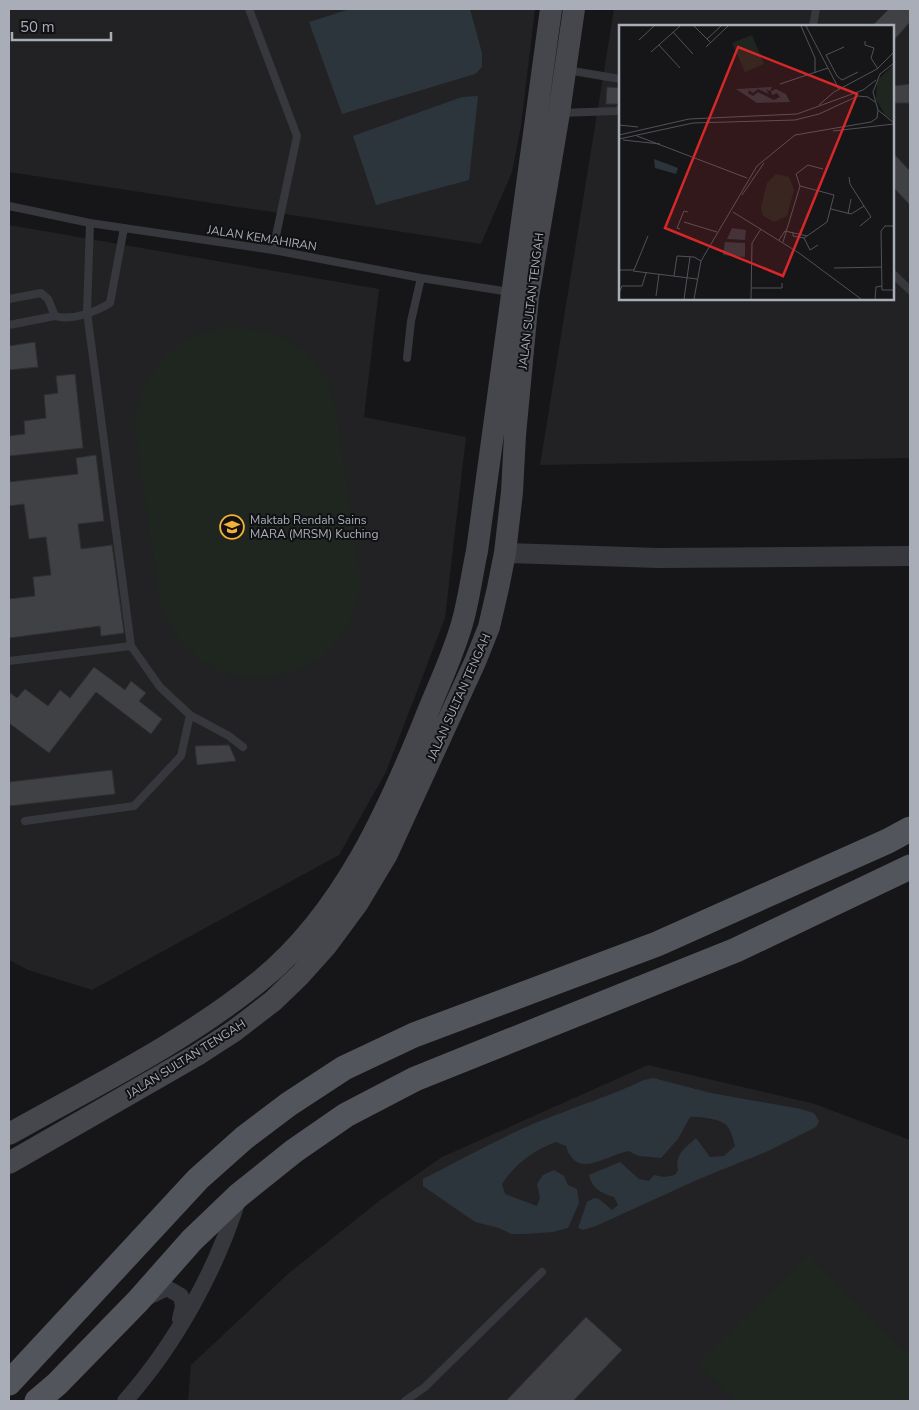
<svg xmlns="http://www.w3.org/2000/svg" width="919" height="1410" font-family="'Nunito Sans',sans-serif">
<rect width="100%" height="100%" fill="#161618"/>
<path fill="#222225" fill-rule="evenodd" d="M9,9H535L521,126L512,172L481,244L9,172Z
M614,9H910V458L540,465ZM620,26H893V299H620Z
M9,225L379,289L364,417L466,437L445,618L386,772L339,855L92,990L28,970L9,960Z
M648,1065L815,1104L910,1140V1401H188L191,1365L289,1273L379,1201L442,1157Z"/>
<path fill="#1e261f" d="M228,326L273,332L294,343L310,356L325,374L334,397L360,576C360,583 360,589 359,595C355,618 340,642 322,657C317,662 308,665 302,668C272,680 239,683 210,666C186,652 170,630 160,605L134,424C138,391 154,359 184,341C196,333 213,330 228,326Z
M808,1254L910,1357V1401H737L698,1363Z"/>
<path fill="#2c353c" d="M350,9H470L482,53V67L475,74L342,114L309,22Z
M478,96L469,180L376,205L353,136L462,97Z
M653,1078L711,1093L801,1109L814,1113L819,1121L816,1127L766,1152L699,1179L596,1226L583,1230L578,1228L587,1202L594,1198L599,1199L612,1210L618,1205L614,1197C601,1193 592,1189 589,1175L620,1162L639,1179L649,1181L654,1175L664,1177L675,1175L678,1170C674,1155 686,1147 696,1138L710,1157L724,1156L735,1146C733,1139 731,1129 725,1124C719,1119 698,1116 690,1117L678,1139L661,1158L639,1156L628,1151C605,1156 576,1180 566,1146L556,1142C534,1150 515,1164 502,1184L505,1194L537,1206L540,1198L537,1184L543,1175L554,1170L564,1176L568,1185L577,1189L579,1203L568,1228L553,1232L524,1234H511L499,1228L475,1222L423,1186V1179C462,1159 499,1138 540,1121C575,1107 610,1096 644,1080Z"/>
<path fill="#404145" stroke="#303034" d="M889,9H910V22L893,41V26H872Z
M910,84V103H893V86Z
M607,87L620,88L619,104H606Z
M893,153L910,171V205L893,187Z
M35,342L38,367L9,370V346Z
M75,374L83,448L9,456V436L25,434L24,421L46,418L44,395L58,393L56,376Z
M96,455L104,521L78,524L81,549L112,545L124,633L101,636L100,626L9,638V599L35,596L33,577L51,575L46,537L29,539L24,504L9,506V482L78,474L76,458Z
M94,667L125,690L131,681L146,693L139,701L162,719L151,734L96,692L49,753L9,723V692L17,698L25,689L48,706L60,690L70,698Z
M229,745L236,761L197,765L195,746Z
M112,770L115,794L9,806V782Z
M586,1317L622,1350L573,1401H506Z"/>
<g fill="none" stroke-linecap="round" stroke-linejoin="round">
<path stroke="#37383d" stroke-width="8" d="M249,9L297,136L273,250
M813,26L816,9
M567,70L620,79
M560,113L616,111L620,109
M9,206L90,223L273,250L421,278L510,292
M893,274L910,290
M9,299L41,293L48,299L55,316
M9,325L55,316C71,321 96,312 110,303L124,228
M407,358L411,321L421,278
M9,661L131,646
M190,715L229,736L243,747
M25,821L134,806L181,756L190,715L160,687L131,646L87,312L90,223
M405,1401L425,1387L542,1272"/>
<path stroke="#37383d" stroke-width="16" d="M146,1298L167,1288L181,1296L183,1306L180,1319
M125,1401C175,1345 217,1269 239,1197"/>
<path stroke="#37383d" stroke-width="20" d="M505,553L658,558L910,556"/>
<path stroke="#45474d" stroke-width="22" d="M9,1134C94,1086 185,1042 261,980C344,912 390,807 429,709C441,680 455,650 463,620C469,598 472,574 477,551L551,9
M9,1163L197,1055L234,1031L273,1001L300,975L326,946L357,904L387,854L475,662L489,627L498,588L505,553L512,492L515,435L528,297L559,113L574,9"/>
<path stroke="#53555c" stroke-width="25" d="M9,1383L198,1179L244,1138L289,1104L344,1068L414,1035L657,944L888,841L910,829
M37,1401L57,1384L138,1301L192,1240L239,1195L294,1151L346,1115L415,1079L736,950L910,867"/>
</g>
<defs>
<g id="school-ring" transform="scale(1.25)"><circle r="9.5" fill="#111113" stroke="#f2b134" stroke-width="1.5"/><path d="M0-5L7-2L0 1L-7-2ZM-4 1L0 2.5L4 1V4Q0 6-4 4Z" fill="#f2b134"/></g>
</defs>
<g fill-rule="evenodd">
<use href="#school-ring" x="232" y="527"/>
</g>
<g text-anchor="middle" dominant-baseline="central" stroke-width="4" stroke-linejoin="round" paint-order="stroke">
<g font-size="12" fill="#a8adb8" stroke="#111113">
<text transform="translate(262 238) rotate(9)">JALAN KEMAHIRAN</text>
<text transform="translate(531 301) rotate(-83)">JALAN SULTAN TENGAH</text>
<text transform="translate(459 697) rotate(-66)">JALAN SULTAN TENGAH</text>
<text transform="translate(186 1059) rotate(-32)">JALAN SULTAN TENGAH</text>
</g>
<g font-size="12" fill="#a8adb8" stroke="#111113" text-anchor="start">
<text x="250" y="520">Maktab Rendah Sains<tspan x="250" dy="14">MARA (MRSM) Kuching</tspan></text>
</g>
</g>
<g transform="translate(619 25)">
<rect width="275" height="275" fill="#161618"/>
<path d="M133,10L145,39L126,47L113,18ZM275,39V96L266,90L257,74L258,56ZM157,149L170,152L175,165L168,191L155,197L144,191L142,182L148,158Z" fill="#1e261f"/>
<path d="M153,62L151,66L147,64L150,69L139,64L134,68L130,65L129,68L134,71L139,67L155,75L161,72L158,68L153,70L152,66L157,64L167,69L171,77L138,78L117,64ZM35,134L59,143L57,149L36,143ZM113,203L127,205L126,215L108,214ZM106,217L126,218V232L104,230Z" fill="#2c353c"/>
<path fill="none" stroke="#505258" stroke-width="1" d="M75,1L92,18M182,1L196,33V48M187,1L220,64M54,7L74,29M88,14L102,1M20,15L35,1M246,16V20L255,23L252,33L259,44M40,20L61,43M87,22L109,1M225,22L207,30L218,51L223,55L239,47M32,27L61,1M275,38L261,49L254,67L259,85L275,98M161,59L209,43M200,80L215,67L258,44L275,27M0,100L19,102M214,106L275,99M0,110L70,94L178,89L244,65L257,55M18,111L128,153M0,114L74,98L176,95L200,89L239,71L249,72L256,77M4,115L41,119M230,152L231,159L252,192L241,201M123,170L145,138M212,184L232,189L245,181M114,187L180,228L242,274M229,189L232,174M65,197L98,207M275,201H266L262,206L263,265H275M61,204L58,203L65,186L69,187M174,207V211L185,213M188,211L185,213L191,225L199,220M160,215L166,206L188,211L208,197L215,170L181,161M164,217L181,161L177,149L189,140L204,144M215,243L263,242M0,245H15L29,211M14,246L78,254M55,251L58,231L75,232L82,236M132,263H163V258M1,266L3,261H23L27,248M37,271L40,249M65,274L71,232M75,274L82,236L138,141L176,110L252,97L258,93L259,85M132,274L133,218L142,204M256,274L257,262L263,261"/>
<path fill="#d62828" fill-opacity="0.15" stroke="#d62828" stroke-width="2.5" d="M119,22L238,69L164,251L46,203Z"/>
<rect width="275" height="275" fill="none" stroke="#a8adb8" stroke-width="2.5"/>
</g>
<rect width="919" height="1410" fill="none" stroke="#a8adb8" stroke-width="20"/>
<path d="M12 32v8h99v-8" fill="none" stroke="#a8adb8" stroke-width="2.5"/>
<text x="20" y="32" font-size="15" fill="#a8adb8" stroke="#111113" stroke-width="4" paint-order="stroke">50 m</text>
</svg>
